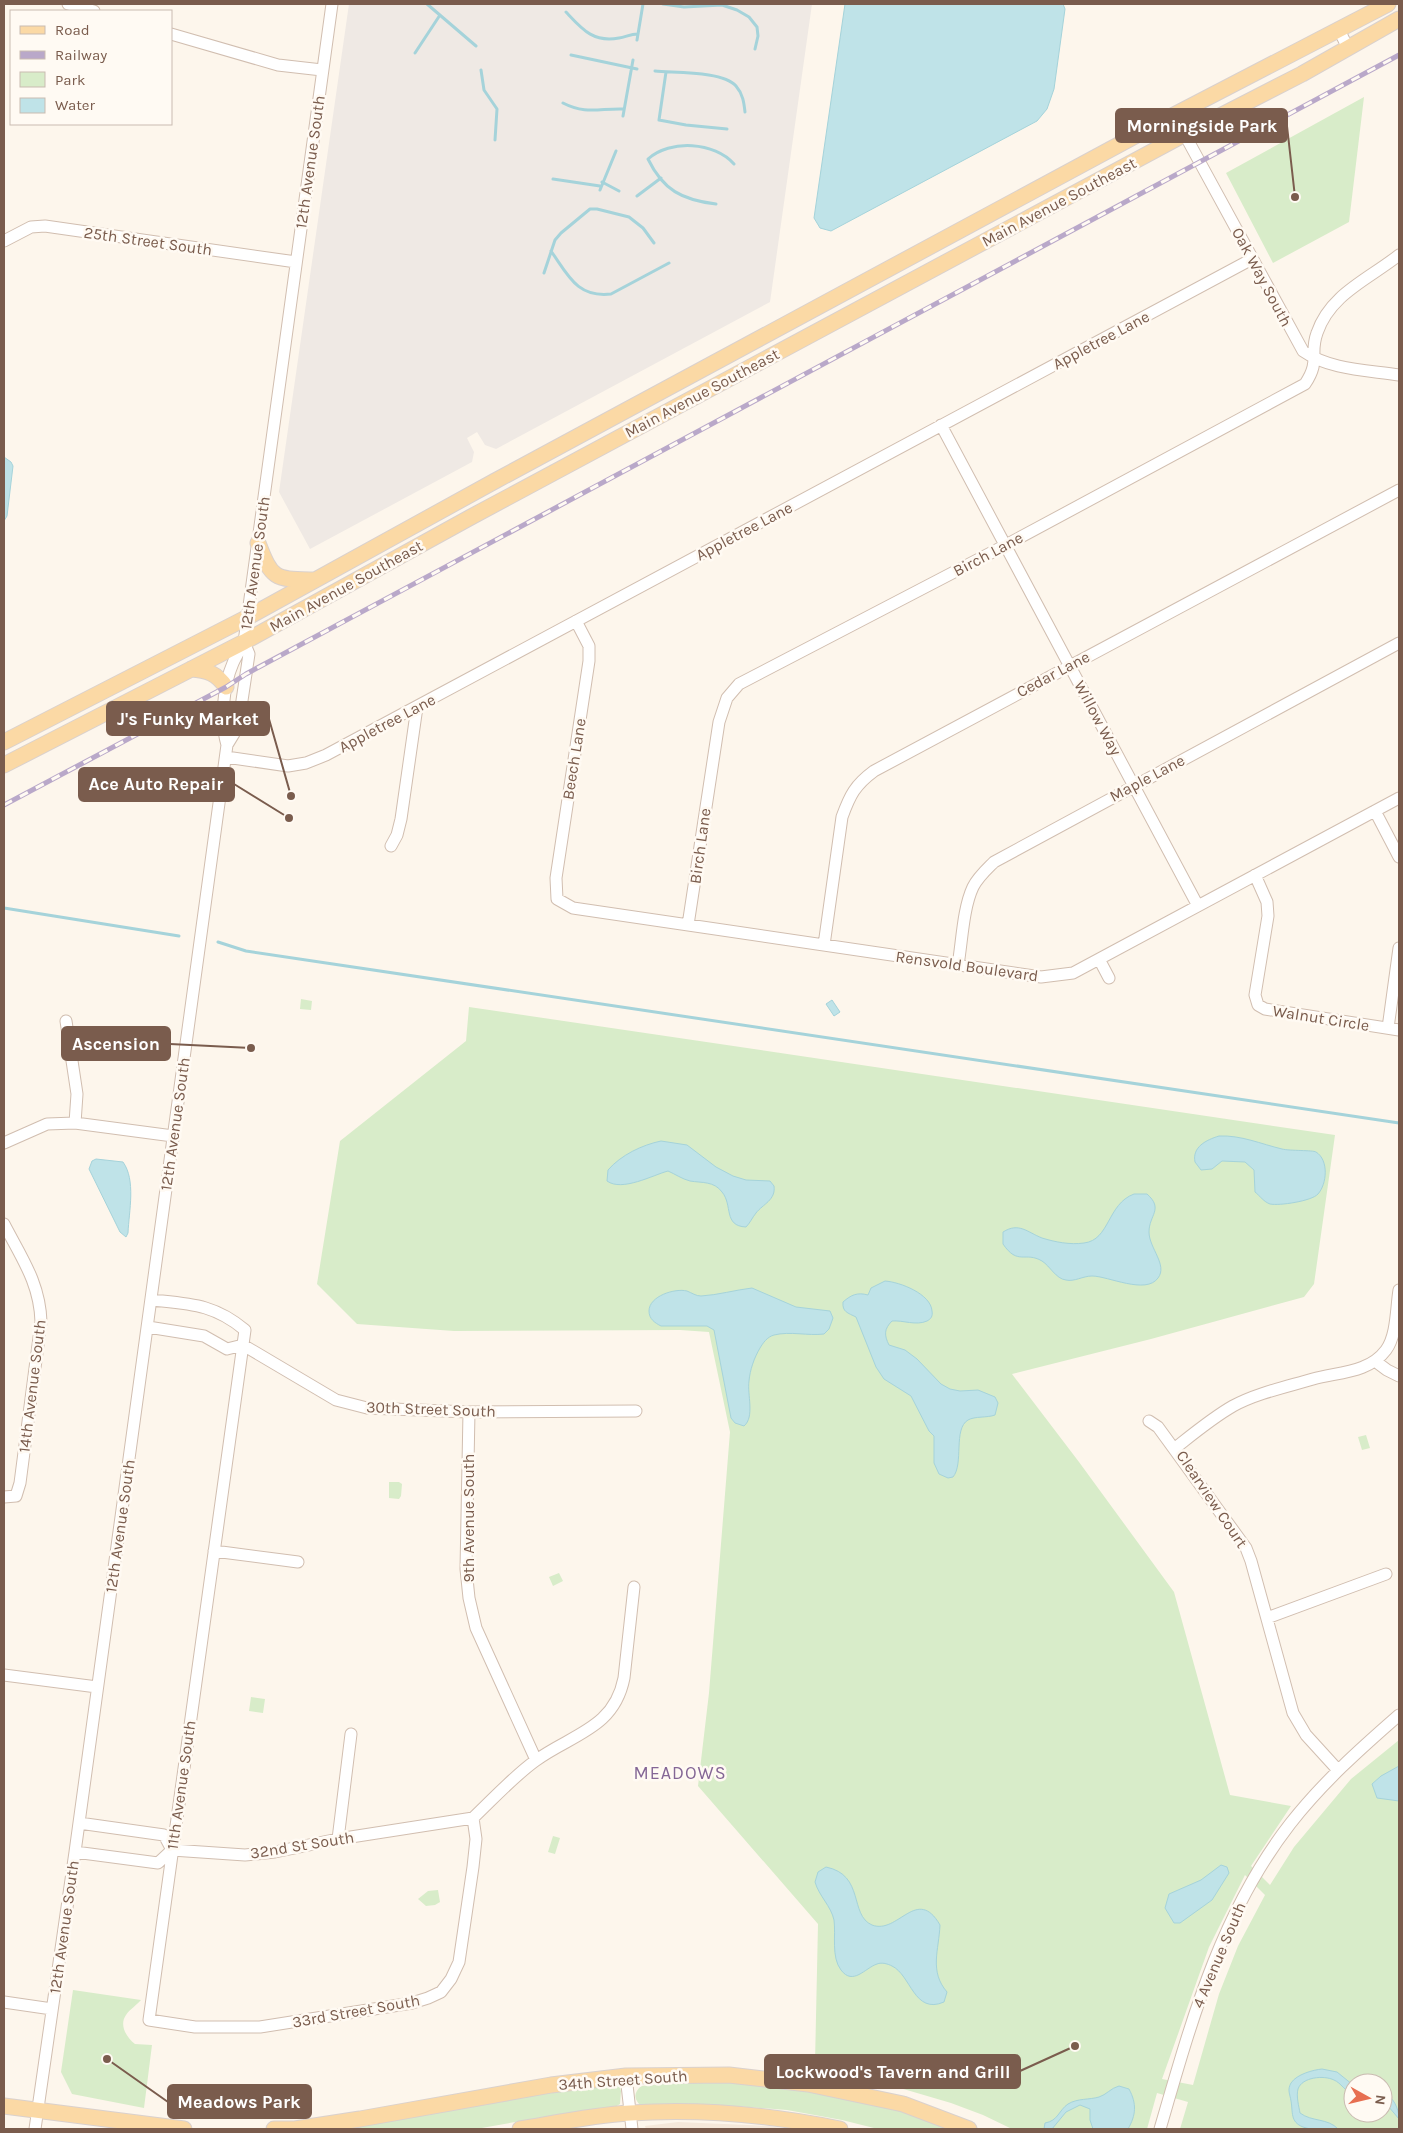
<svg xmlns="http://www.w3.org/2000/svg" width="1403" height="2133" font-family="Karla,sans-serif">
<rect width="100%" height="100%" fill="#fdf6ec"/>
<path fill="#f5e8da" d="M678,2122L769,2126L787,2129H646L645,2126Z"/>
<path fill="#efe9e4" d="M349,4H812L770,302L496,449L485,445L477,432L467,438L474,452L472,462L310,549L279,492Z"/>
<path fill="#d8ecc9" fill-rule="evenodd" d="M1364,97L1349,222L1273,263L1226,173Z
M301,999L312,1001L311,1010L300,1009Z
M469,1007L1335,1135L1314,1284L1304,1297L1151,1339L1012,1374L1079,1462L1174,1592L1230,1795L1291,1806L1251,1866L1270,1885L1294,1847L1351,1779L1399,1740V2129H1180L1188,2102L1157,2093L1147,2129H1012L983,2115L951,2103L815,2063L818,1924L698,1786L709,1693L730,1432L709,1332L680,1330L454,1331L357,1324L317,1284L340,1141L466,1041ZM1245,1875L1265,1895L1238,1946L1219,1994L1193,2085L1162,2079L1209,1947ZM1353,2083H1383V2113H1353Z
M1366,1435L1370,1448L1362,1450L1358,1437Z
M389,1482H399L402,1484L401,1496L399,1499L389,1498Z
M559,1573L563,1581L553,1586L549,1577Z
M251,1697L265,1699L263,1713L249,1711Z
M553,1836L560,1838L555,1854L548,1852Z
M438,1890L440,1902L435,1905L426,1906L418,1899L428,1891Z
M73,1990L141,2000C137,2005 130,2009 126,2015C119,2025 126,2037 135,2044L152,2045L144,2108L72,2094L61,2072Z
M713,2080L798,2088L886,2106L957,2129H878L842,2120L787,2110L735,2106L644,2105L639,2104C633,2097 635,2092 641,2086Z
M612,2083L619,2085L621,2091L620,2104L615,2107L561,2114L476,2129H345L494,2102Z"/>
<path fill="#bfe3e8" stroke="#a5d3da" d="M845,4H1063L1065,9L1054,89L1047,109L1037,121L831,231L820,228L814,218Z
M4,457L11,462L13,466L7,516L4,521Z
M832,1000L840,1012L834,1016L826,1004Z
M1219,1136C1241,1135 1261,1144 1282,1149C1290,1151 1313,1150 1316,1152C1329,1160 1327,1184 1318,1194C1312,1201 1279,1206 1270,1204C1264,1202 1260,1196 1255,1192L1254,1170L1245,1162L1222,1161L1212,1169L1201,1170L1195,1162C1192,1147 1206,1140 1219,1136Z
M661,1141L687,1145L716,1167L733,1176L746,1180L770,1181L774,1186C776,1200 763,1204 756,1213C752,1218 750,1223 746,1227C723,1226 733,1205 722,1192C714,1181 702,1183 690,1181C682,1179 675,1174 668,1171C653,1175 622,1192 607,1181L608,1170C621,1155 642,1145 661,1141Z
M96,1159L123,1162C136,1180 129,1211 128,1233L126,1237L120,1232L89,1169L92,1161Z
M1134,1194H1147C1164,1209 1149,1215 1149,1232C1149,1248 1168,1265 1158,1278C1146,1295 1108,1276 1092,1276C1083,1276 1074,1282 1066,1280C1056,1279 1050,1266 1042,1261C1025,1251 1018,1266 1003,1244V1232C1019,1222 1027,1232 1042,1238C1055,1242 1070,1245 1084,1243C1110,1240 1107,1204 1134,1194Z
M885,1281C900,1282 931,1294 932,1311C933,1316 931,1319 927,1321C916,1326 903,1320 892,1321C884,1329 884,1335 889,1345L905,1350L917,1359L941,1384L950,1389L960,1391L978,1390L995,1397L998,1403L995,1415C987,1418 975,1416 968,1420C953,1429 964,1464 953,1477L948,1478L939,1474L934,1463V1436L929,1431L911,1396L884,1379L876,1367L856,1317C848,1313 842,1312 843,1302C851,1295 857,1292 868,1295L871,1288Z
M752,1288L796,1307L830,1311L833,1318L829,1329L824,1334C808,1336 790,1331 774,1335C767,1337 763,1343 760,1348C754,1358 750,1370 749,1381C747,1394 755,1417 744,1426L735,1423L731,1418L714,1330L707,1326H661C655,1323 649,1319 649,1311C649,1296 675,1288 687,1291C692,1293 696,1296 701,1296C718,1295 735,1290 752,1288Z
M1399,1766V1801L1377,1798L1372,1784L1381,1776Z
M1221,1865L1227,1867L1229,1873L1212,1900L1180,1923H1174L1165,1908L1169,1894L1201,1880Z
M826,1867C865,1875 849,1915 872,1925C898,1935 917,1885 940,1925C939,1950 929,1971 947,1992L944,2002C914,2015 911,1975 892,1966C888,1964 882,1962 877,1964C865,1968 853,1986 841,1970C831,1957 836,1935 834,1920C831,1906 819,1896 815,1882L818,1872Z
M1322,2069L1337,2072L1353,2085V2095C1345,2091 1341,2083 1334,2080C1324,2075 1302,2077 1298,2089C1296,2096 1299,2107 1300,2113C1312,2122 1328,2118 1338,2129C1327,2129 1313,2131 1303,2127C1290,2122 1293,2112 1291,2101C1290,2094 1287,2090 1291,2083C1297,2074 1313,2070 1322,2069Z
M1119,2086L1129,2089C1137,2104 1136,2115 1128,2129H1093L1090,2120V2109L1080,2105L1066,2112L1052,2129H1044L1045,2123C1058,2121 1059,2110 1068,2104C1078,2098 1089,2100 1099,2097C1106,2095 1111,2088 1119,2086Z
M1383,2091C1393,2097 1399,2108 1399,2119L1383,2100Z"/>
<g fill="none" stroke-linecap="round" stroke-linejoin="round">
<path stroke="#a5d3da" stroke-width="3" d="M427,4L476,46
M663,4L684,7L722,5L737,10L749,17L757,27L758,36L755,49
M566,12C582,29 593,43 619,38C626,37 630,34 638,34
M637,40L643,4
M415,53L440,15
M571,55L637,69
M481,70L484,90L497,109L495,140
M655,71C676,73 723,71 736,86C743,94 744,103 745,112
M666,72L659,120L686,125L727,129
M563,103C586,115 600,108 624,109
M623,116L633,60
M553,179L600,186
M602,182L619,191
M600,190L616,151
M637,196L661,178
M716,204C682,200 663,190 648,159C670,139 715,142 734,164
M551,251C568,275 577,298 611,294L669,263
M544,273L555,240L561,233L590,209H597L629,217L643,228L654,243
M4,908L179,936
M218,942L246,951L1399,1123"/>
<g stroke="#d1beb0" stroke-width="13">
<path id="minor" d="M68,4L94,11
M1339,30L1348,48
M171,34L278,65L322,70
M1174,115L1303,351C1330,370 1367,370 1399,375
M4,241L31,227L45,226L296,262
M941,425L1198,906
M576,621L589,646V661L556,878L557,899L573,908L1041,977L1073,973L1399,798
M227,745C220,721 223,686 233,663C236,656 241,649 244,642
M226,757L288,766L306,763L326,755L1252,259
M1375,811L1399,857
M391,846L397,835L401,819L417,707
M1255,875L1267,902L1268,916L1255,995L1258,1005L1265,1009L1399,1030
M688,925L719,722L727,698L739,684L1006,545L1305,384C1321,360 1309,355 1317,333C1330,294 1369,279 1399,255
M824,945L842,817C850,795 855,785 874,771L1399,490
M1099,959L1109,978
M958,965C962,942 963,908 973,887C978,877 986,870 994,862L1399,643
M66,1021L77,1094L75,1123
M1388,1028L1399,948
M4,1143L47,1124L75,1123L173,1136
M4,1224C21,1257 40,1283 41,1322L20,1483L16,1496L4,1497
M152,1300C190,1304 214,1304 245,1330L149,2020L195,2027H260L412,2003L428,1998L441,1992L451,1979L459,1962L473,1867L476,1839L473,1818
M148,1327L204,1336L227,1349L243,1345L336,1400L367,1408L469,1412L636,1411
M1375,1361L1387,1370L1399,1376
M469,1412L466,1569L469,1598L476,1628L536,1760
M1149,1421L1158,1427L1174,1449
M214,1551L298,1562
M1267,1618L1386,1574
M4,1675L97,1687
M1337,1769L1306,1735L1293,1713L1251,1561L1246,1548L1174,1449C1193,1434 1212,1418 1233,1406C1257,1393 1286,1387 1313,1379C1338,1372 1369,1373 1386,1350C1397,1335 1396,1308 1399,1290
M473,1818C493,1799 513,1777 535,1761C572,1734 614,1729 624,1678L634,1587
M79,1823L164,1835L172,1850
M338,1839L351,1734
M75,1852L158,1863L172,1850L245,1855L275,1852L338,1839L473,1818
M4,2002L52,2009
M626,2076L632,2129
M35,2129L75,1852L227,745L238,727L249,654L244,642L332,4
M1160,2129C1191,2023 1220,1914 1290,1824C1322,1783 1360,1749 1399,1715"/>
</g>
<g stroke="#dad1cd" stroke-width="17">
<path id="major" d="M258,543C272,580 275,579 313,580
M191,669C208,670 217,674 226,687
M4,742L248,617L495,481L1174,115L1388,4
M4,765L244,642L471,517L1185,134L1302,74L1399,19
M4,2106L184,2129
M274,2129H295L360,2119L551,2085L626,2076L729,2075L808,2084L903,2104L969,2129
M520,2129C556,2123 593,2115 630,2113C700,2108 771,2115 840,2129"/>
</g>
<use href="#minor" stroke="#fff" stroke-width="11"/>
<use href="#major" stroke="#fbd9a5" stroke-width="15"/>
<g stroke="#b9a8c9" stroke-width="5">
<path id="rail" d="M4,805L226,687L246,674L1399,55"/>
</g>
<use href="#rail" stroke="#fffaf3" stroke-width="3" stroke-dasharray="9" stroke-linecap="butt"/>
</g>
<g text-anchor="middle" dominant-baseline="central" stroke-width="5" stroke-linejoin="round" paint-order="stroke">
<g font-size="16" fill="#7a5c4d" stroke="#fffaf3">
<text transform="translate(310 162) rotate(-82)">12th Avenue South</text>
<text transform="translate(1059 202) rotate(-28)">Main Avenue Southeast</text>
<text transform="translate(148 241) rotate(8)">25th Street South</text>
<text transform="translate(1262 277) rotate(62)">Oak Way South</text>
<text transform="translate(1101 340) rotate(-28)">Appletree Lane</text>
<text transform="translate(702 393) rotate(-28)">Main Avenue Southeast</text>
<text transform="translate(744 531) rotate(-28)">Appletree Lane</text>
<text transform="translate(988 554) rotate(-28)">Birch Lane</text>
<text transform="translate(255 563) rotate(-82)">12th Avenue South</text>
<text transform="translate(346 586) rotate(-29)">Main Avenue Southeast</text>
<text transform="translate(1053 674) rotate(-28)">Cedar Lane</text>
<text transform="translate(1098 718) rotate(62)">Willow Way</text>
<text transform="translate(387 723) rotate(-28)">Appletree Lane</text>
<text transform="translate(574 759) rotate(-81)">Beech Lane</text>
<text transform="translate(1147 778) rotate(-28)">Maple Lane</text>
<text transform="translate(700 846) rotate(-82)">Birch Lane</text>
<text transform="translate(967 966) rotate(8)">Rensvold Boulevard</text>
<text transform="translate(1321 1018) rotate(9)">Walnut Circle</text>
<text transform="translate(175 1124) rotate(-82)">12th Avenue South</text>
<text transform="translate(32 1386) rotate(-83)">14th Avenue South</text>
<text transform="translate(431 1409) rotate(2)">30th Street South</text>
<text transform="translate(1212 1499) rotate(56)">Clearview Court</text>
<text transform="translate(468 1518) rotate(-90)">9th Avenue South</text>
<text transform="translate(120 1526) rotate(-82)">12th Avenue South</text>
<text transform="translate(181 1785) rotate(-82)">11th Avenue South</text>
<text transform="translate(302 1845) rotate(-9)">32nd St South</text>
<text transform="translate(64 1927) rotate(-82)">12th Avenue South</text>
<text transform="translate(1219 1955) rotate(-67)">4 Avenue South</text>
<text transform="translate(356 2011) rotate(-10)">33rd Street South</text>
<text transform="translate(623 2080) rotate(-4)">34th Street South</text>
</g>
<g font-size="18" letter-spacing="1" fill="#846695" stroke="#fffaf3">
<text x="680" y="1773">MEADOWS</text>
</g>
</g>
<path fill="none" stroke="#7a5c4d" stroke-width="2" d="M1295 197L1287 126M291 796L269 719M289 818L234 784M251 1048L170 1044M1075 2046L1020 2071M107 2059L168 2102"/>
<g fill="#7a5c4d" stroke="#fffaf3" stroke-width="2">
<circle cx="1295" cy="197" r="5"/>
<circle cx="291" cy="796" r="5"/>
<circle cx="289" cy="818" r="5"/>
<circle cx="251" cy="1048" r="5"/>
<circle cx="1075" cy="2046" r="5"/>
<circle cx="107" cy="2059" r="5"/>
</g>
<g fill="#7a5c4d" stroke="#7a5c4d" stroke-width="2">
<rect x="1116" y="109" width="171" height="33" rx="5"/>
<rect x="107" y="702" width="162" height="33" rx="5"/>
<rect x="79" y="768" width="155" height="33" rx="5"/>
<rect x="62" y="1027" width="108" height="33" rx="5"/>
<rect x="765" y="2055" width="255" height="33" rx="5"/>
<rect x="168" y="2085" width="143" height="33" rx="5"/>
</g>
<g font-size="18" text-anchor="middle" font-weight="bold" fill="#fff">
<text x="1202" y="132">Morningside Park</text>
<text x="188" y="725">J's Funky Market</text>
<text x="156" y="790">Ace Auto Repair</text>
<text x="116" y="1050">Ascension</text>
<text x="893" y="2078">Lockwood's Tavern and Grill</text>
<text x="239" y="2108">Meadows Park</text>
</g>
<rect width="1403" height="2133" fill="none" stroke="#7a5c4d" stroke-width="10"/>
<rect x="10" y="10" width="162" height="115" fill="#fffaf3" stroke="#cabbb1"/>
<rect x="20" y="26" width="25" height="8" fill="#fbd9a5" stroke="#cabbb1"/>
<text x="55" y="35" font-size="15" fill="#7a5c4d">Road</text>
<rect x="20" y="51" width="25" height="8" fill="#b9a8c9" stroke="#cabbb1"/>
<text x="55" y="60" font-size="15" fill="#7a5c4d">Railway</text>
<rect x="20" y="72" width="25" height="15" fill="#d8ecc9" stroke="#cabbb1"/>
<text x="55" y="85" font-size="15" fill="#7a5c4d">Park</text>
<rect x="20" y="98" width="25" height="15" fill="#bfe3e8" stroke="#cabbb1"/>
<text x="55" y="110" font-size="15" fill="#7a5c4d">Water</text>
<g transform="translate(1368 2098) rotate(98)"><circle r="24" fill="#fffaf3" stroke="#cabbb1"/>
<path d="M0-4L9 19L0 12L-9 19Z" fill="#e76f51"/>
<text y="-8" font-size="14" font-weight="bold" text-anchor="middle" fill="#7a5c4d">N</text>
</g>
</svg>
